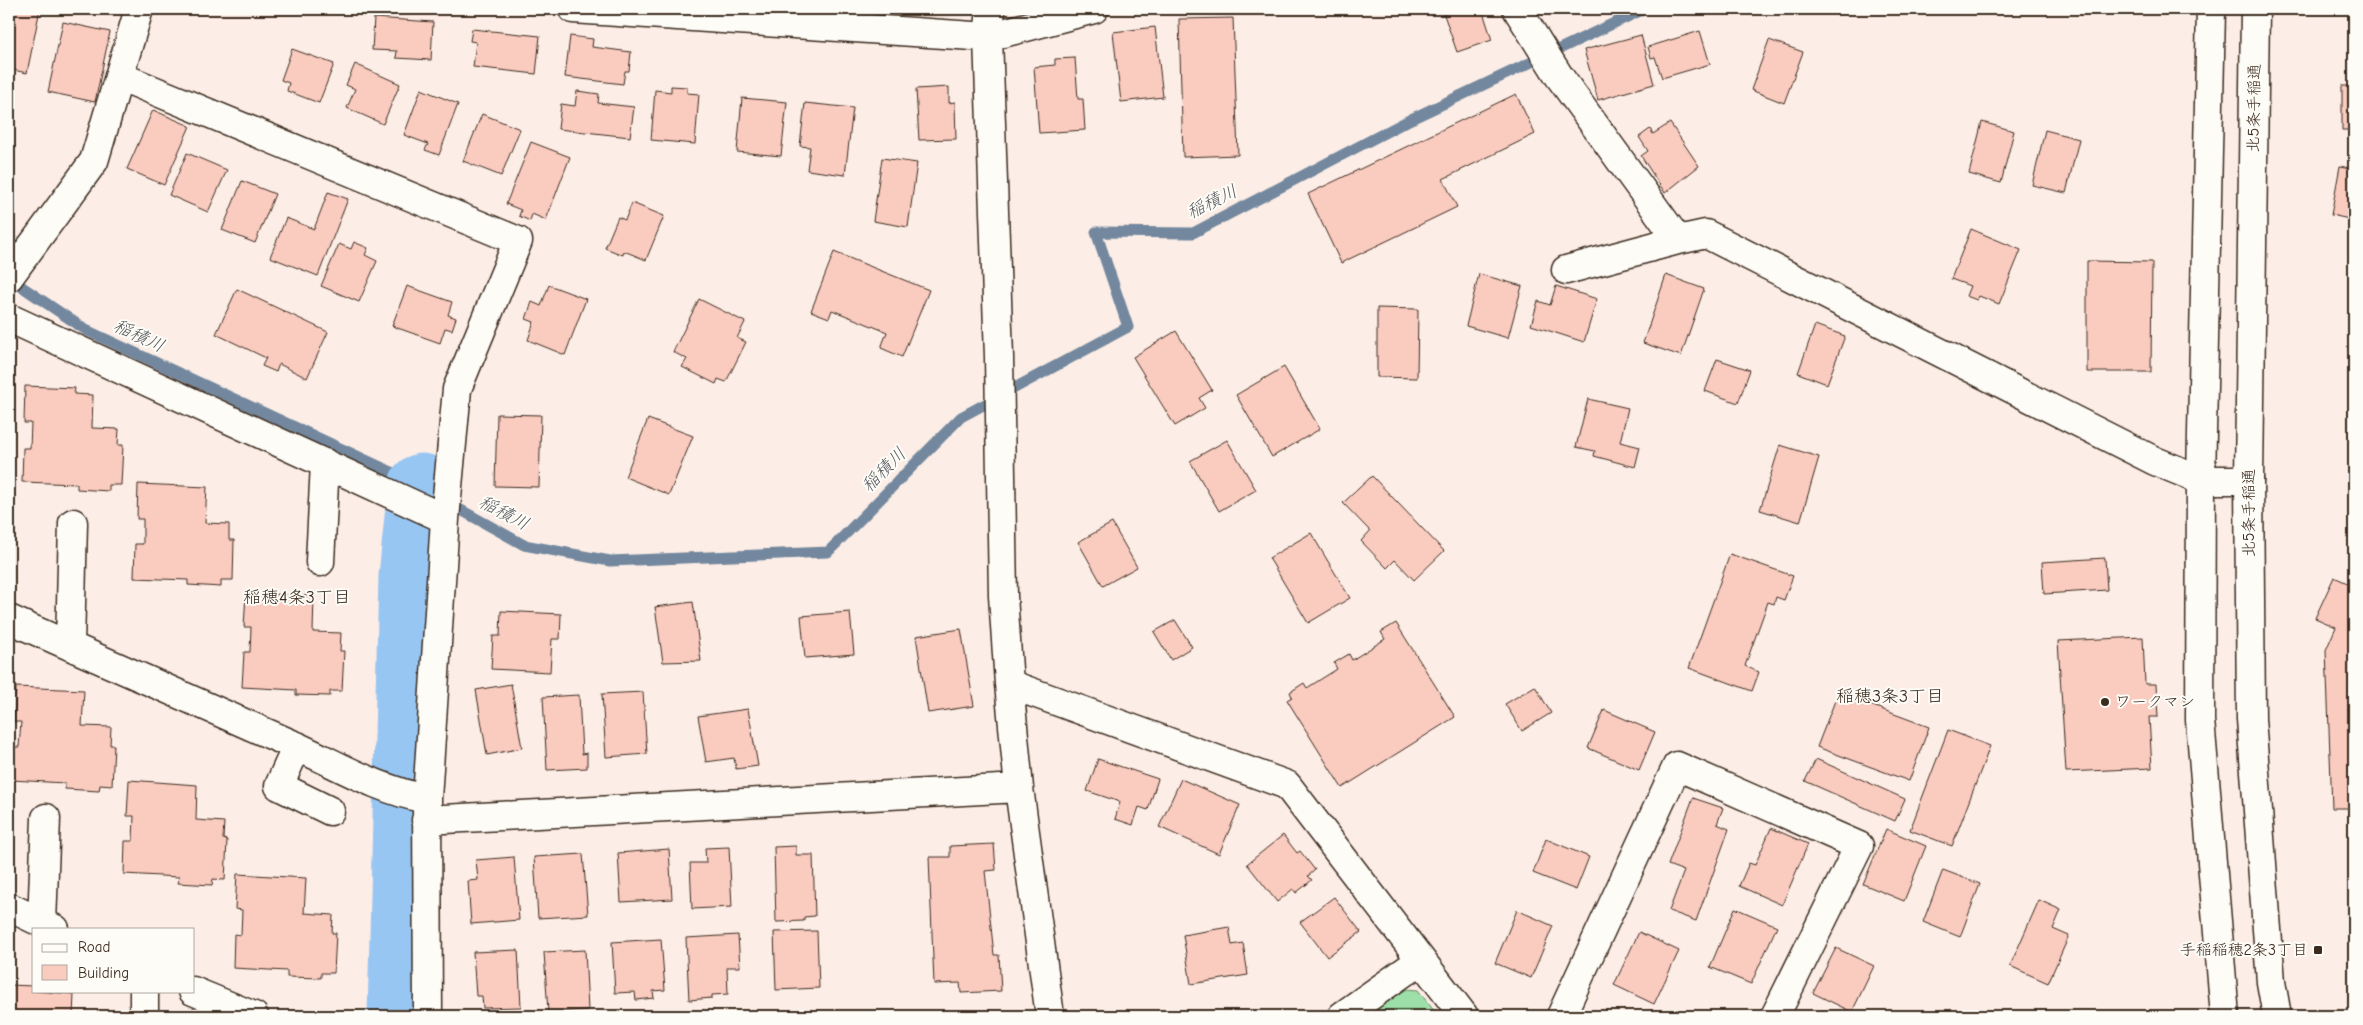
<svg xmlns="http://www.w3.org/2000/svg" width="2363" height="1025" font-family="'Comic Neue','Klee One',sans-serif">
<rect width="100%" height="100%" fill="#fcede6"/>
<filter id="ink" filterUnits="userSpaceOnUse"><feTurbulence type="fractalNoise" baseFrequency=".02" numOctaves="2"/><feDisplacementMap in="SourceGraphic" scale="10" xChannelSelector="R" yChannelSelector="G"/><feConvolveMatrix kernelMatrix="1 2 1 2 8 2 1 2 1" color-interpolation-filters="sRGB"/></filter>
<g filter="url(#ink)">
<path fill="#9ddfa9" stroke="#6c8464" d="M1406,989L1418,990L1438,1016H1367Z"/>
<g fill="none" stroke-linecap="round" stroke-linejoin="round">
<path stroke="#73889e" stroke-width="11" d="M9,278L86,330L398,475L524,545L610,561L828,552L961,417L1128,327L1096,232L1193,233L1411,119L1644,9"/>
<path stroke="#98c6f3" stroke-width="69" d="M402,1016L413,577L422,488"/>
</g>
<path fill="#facbbf" stroke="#3b2a1e" d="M9,9H40L27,73L9,69Z
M1442,9H1482L1492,40L1457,52Z
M374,18L433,22L431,60L396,58L397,51L372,50Z
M1233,18L1238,155L1183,157L1179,19Z
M63,22L110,32L95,102L48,92Z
M1155,27L1163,97L1121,102L1113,32Z
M472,29L540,36L536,74L473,67L476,42L470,41Z
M1700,31L1710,64L1662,78L1655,57L1651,58L1648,47Z
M1641,35L1654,84L1598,100L1584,50Z
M570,36L593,39L592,47L631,52L629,71H625L623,84L565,77Z
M1769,40L1803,52L1784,103L1751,90Z
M292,49L334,64L319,103L287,91L289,83L281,80Z
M1075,58L1078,99H1083L1085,130L1039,133L1034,67L1055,65V59Z
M355,64L400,84L383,124L347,108L355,89L346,85Z
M671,86L687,87V93L699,94L695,144L651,140L655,90L671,92Z
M2342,86H2354V130H2342Z
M949,87V103L955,102L956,139L919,140L916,89Z
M421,89L458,104L439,155L425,150L428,144L404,135Z
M577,91L599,94L598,103L634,107L630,137L558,129L561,104L575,106Z
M1516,94L1535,134L1443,179L1457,207L1341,263L1308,194Z
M742,98L787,102L781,156L737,152Z
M805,103L853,108L845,175L807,170L810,147L800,146Z
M153,110L190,126L164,185L127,169Z
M482,114L520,129L501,176L463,161Z
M1982,122L2014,131L2001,183L1969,174Z
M1670,123L1699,166L1665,193L1641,156L1648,151L1639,137L1650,129L1653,134Z
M2045,130L2079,139L2066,193L2032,185Z
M531,142L570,157L546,220L532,214L530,221L519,216L521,210L506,204Z
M187,153L227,170L208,212L169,195Z
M882,158L917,163L908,227L873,221Z
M2340,166L2354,169V220L2331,215Z
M242,181L275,194L255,243L222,230Z
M328,192L348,199L318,276L270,257L286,218L314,229Z
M632,203L664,216L646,260L624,251L623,255L605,248L618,217L625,220Z
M1971,229L2021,250L1999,304L1979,296L1977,300L1966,296L1970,286L1951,279Z
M354,242L368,248L365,255L377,261L359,302L321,286L339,244L351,249Z
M834,252L929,290L902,357L881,348L887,332L832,310L829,318L811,311Z
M2087,261L2152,262L2151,372H2087Z
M1479,274L1522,286L1508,338L1466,326Z
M1666,275L1704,289L1681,356L1643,343Z
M549,285L586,299L565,355L528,340L534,322L526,319L532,302L541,306Z
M407,286L452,302L448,315L456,318L452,330L445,328L440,343L392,326Z
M1556,286L1597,299L1584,342L1531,325L1538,301L1550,305Z
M237,289L328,332L307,378L279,364L276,372L262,366L266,358L216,334Z
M699,299L745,322L737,338L746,342L726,382L718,379L716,384L682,367L687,359L673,352Z
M1377,308L1418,309L1417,378L1377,377Z
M1815,325L1845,336L1827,384L1798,373Z
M1176,331L1212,390L1199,398L1205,408L1175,426L1133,357Z
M1717,359L1750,370L1738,403L1705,391Z
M1284,367L1320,429L1272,457L1236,395Z
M25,386L75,388L74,394L93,395L92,428L119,429L118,445H123L121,485H109V491L77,489V484L22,482L23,448H30L31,423H24Z
M1588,399L1628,408L1620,442L1640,447L1635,467L1594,456L1595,451L1576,447Z
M497,414L541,415L539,487L495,486Z
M648,419L693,436L669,495L625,477Z
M1227,440L1256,490L1219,511L1190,461Z
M1780,445L1819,457L1800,522L1760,510Z
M1372,476L1444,551L1414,580L1395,560L1387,568L1361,541L1370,531L1343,503Z
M138,484L207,487L205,523L229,524V540H234L233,580H221V587L188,585V580L134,578L135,544H143V519H137Z
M1112,523L1137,567L1103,586L1078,542Z
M1311,533L1350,598L1308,623L1269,558Z
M1730,554L1793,576L1784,600L1776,597L1774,604L1768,602L1745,666L1759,672L1752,691L1689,668Z
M2105,558L2107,590L2044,594L2042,562Z
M2334,577L2354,586V808H2332L2326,650L2336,627L2315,618Z
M246,593L314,596L313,632L341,633L340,651H344L342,691H330V696L296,695V690L242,687L244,652H250L251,627H244Z
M693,602L701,661L663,662L655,607Z
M501,611L561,614L560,639H552L550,672L491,669L493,636H500Z
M850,612L854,654L805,658L801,616Z
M1175,620L1192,647L1171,660L1154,632Z
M1396,623L1455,717L1342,788L1287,700L1292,697L1290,692L1304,683L1307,688L1337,669L1334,663L1349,654L1352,660L1385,639L1381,632Z
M961,629L974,706L928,713L916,636Z
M2143,637L2145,684H2156L2158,717H2149L2152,768L2066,772L2058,641Z
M511,684L522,748L487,755L476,690Z
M1535,686L1551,713L1522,731L1505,704Z
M16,687L84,690L82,726L111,727L110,745H114L112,786L100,785L99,791L65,789V783L11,780L13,747H19L21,722H14Z
M643,692L647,754L606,757L602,694Z
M1838,693L1929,727L1909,781L1817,747Z
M579,695L582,754L587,753V768L547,770L543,697Z
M748,709L758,766L736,769L734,758L706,762L698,716Z
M1604,710L1655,732L1639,770L1588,748Z
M1948,730L1990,746L1952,846L1910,830Z
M1098,759L1158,779L1148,810L1139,807L1133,825L1115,819L1120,802L1087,791Z
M1816,759L1905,799L1895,821L1805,781Z
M1181,779L1240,805L1219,854L1159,827Z
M129,780L197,785L196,820L224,822L223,839L227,840L225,880L213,879L212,885L178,883L179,877L124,874L125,841H133L134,816H127Z
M1693,798L1723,808L1717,824L1729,829L1696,921L1669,911L1684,871L1668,865Z
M1771,828L1808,844L1782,905L1739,886L1749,863L1755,865Z
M1886,829L1926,846L1904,901L1863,884Z
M1283,835L1297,853L1300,851L1315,870L1308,876L1312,880L1296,893L1293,889L1277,902L1247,864Z
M1546,839L1589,857L1576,890L1533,873Z
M994,844L996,870L985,871L994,955H999L1001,991L961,993L960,983L934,984L929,857H950V846Z
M796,846V855H813L815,916L804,917V921L776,922L774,847Z
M729,847L732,907L692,909L690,863H706L705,848Z
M669,849L672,899L621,902L618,853Z
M583,854L588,915L538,918L534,857Z
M514,857L519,920L471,924L468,881L478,880L476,860Z
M1943,870L1980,884L1960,937L1923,922Z
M237,874L306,878L304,913L333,915L332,933H336L334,973H321V978L287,977V971L233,968L234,934L241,935L242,910L235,909Z
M1334,897L1361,932L1327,957L1300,922Z
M2039,900L2061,910L2053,929L2069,936L2048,983L2010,966Z
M2354,900V919L2347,916Z
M1735,908L1777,926L1751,984L1710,967Z
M1517,910L1553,926L1531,978L1495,963Z
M1229,927L1232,945L1243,943L1248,975L1191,984L1183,935Z
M817,931L819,988L776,990L774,932Z
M1639,932L1679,951L1654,1004L1614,985Z
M738,935L740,967H727L728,994L712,995V998L689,1000L686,938Z
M661,939L665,990L653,991L654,998L636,1000L635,992L615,993L612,942Z
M1836,948L1874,966L1852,1012L1813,993Z
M518,950L521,1007L483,1008L482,996H476L473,952Z
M585,950L588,1010L548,1012L544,952Z
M9,985L34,986V991L74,994L73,1016H9Z"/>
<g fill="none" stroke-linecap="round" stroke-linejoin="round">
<g stroke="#3b2a1e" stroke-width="31">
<path id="minor" d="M573,9L988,37L1094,9
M991,9L988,37L999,357L1003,596L1009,684L1019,788L1050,1016
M1517,9L1559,76L1678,240L1706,234L2155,461L2201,480H2249
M119,76L518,241L457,389L445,519L427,799L428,1016
M1566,270L1678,240
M9,277L94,161L139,9
M9,318L445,519
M320,562L325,463
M9,619C101,660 194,701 287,742C333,762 377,790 427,799
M70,646L73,523
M1009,684L1287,785L1464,1016
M297,746L279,786L330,811
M426,820L1019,788
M9,907L55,929
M42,923L46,818
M193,991L254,1016
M144,1016V991
M1342,1016L1421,960
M1561,1016L1677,766L1859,846L1775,1016"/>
</g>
<g stroke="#3b2a1e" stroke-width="31">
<path id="highway" d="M2211,9L2201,480L2200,720L2225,1016
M2255,9L2249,480L2251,719L2271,982L2277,1016"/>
</g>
<use href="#minor" stroke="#fdfcf7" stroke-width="28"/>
<use href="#highway" stroke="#fdfcf7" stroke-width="28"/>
</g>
</g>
<g fill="#3b2a1e" stroke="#fdfcf7" stroke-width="2">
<circle cx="2105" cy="702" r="5"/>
<rect x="2313" y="945" width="10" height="10" rx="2.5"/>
</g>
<g text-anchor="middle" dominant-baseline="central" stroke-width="4" stroke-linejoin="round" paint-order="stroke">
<g font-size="16" fill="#3b2a1e" stroke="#fdfcf7">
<text transform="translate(2254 108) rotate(-89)">北5条手稲通</text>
<text transform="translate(2249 513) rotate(-90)">北5条手稲通</text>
</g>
<g font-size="16" fill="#3b2a1e" stroke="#fdfcf7" text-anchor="start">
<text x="2115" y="702">ワークマン</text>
<text x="2308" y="950" text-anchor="end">手稲稲穂2条3丁目</text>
</g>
<g font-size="18" font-style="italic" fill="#57595e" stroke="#fdfcf7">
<text transform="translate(1212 202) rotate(-26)">稲積川</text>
<text transform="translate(139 336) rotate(25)">稲積川</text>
<text transform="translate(884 470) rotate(-45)">稲積川</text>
<text transform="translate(504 513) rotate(28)">稲積川</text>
</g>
<g font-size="18" fill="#3b2a1e" stroke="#fdfcf7">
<text x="297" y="597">稲穂4条3丁目</text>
<text x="1890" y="696">稲穂3条3丁目</text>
</g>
</g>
<rect width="2363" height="1025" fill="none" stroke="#fdfcf7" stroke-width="30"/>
<rect x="15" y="15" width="2333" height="995" fill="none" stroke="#3b2a1e" stroke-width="2" filter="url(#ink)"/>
<rect x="32" y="928" width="162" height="65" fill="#fdfcf7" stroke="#afa8a0"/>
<rect x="42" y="944" width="25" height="8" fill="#fdfcf7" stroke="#afa8a0"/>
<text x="78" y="952" font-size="15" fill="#3b2a1e">Road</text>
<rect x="42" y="965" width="25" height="15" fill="#facbbf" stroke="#afa8a0"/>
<text x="78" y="978" font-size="15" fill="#3b2a1e">Building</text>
</svg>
